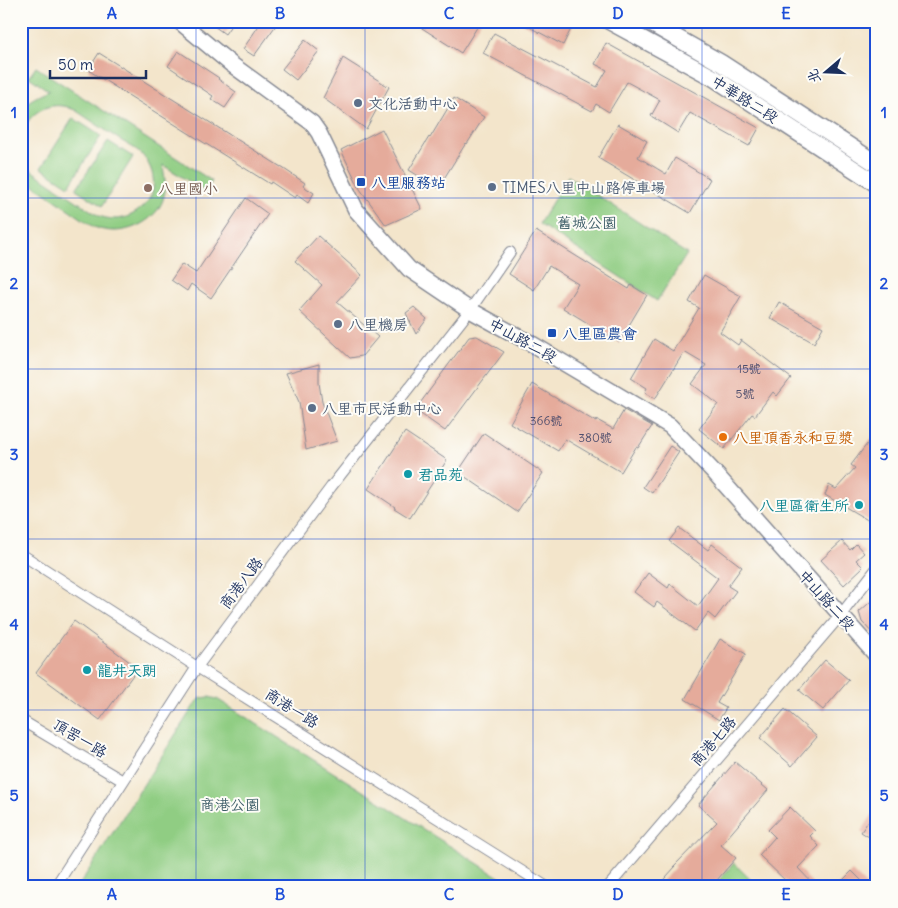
<svg xmlns="http://www.w3.org/2000/svg" width="898" height="908" font-family="Delius,'LXGW WenKai TC',sans-serif">
<rect width="100%" height="100%" fill="#fdfcf7"/>
<filter id="ink" filterUnits="userSpaceOnUse"><feTurbulence type="fractalNoise" baseFrequency=".02" numOctaves="2"/><feDisplacementMap in="SourceGraphic" scale="10" xChannelSelector="R" yChannelSelector="G"/><feConvolveMatrix kernelMatrix="1 2 1 2 8 2 1 2 1" color-interpolation-filters="sRGB"/></filter>
<filter id="wash" filterUnits="userSpaceOnUse"><feTurbulence type="fractalNoise" baseFrequency=".0096" numOctaves="4" result="noise"/><feDisplacementMap in="SourceGraphic" scale="20" xChannelSelector="R" yChannelSelector="G"/><feGaussianBlur stdDeviation="1.12" result="paint"/><feColorMatrix in="noise" values="0 0 0 0 0 0 0 0 0 0 0 0 0 0 0 0 0 1.4 0 .05"/><feComposite in="paint" operator="in"/></filter>
<g filter="url(#wash)">
<rect width="100%" height="100%" fill="#f3e5cb"/>
<path fill="#90cd83" stroke="#567e70" d="M36,67L212,181L206,192L163,165C164,175 167,186 164,196C159,220 128,235 105,230C101,230 98,228 94,227L21,176V151C23,162 27,167 35,173L99,216C114,221 126,220 139,210C161,194 156,166 137,150C131,146 123,142 117,138C103,129 89,119 75,110C71,109 67,106 63,106C42,103 25,118 21,138V108C29,100 39,95 49,91L29,77Z
M73,118L101,136L69,186L41,168Z
M108,141L133,157L102,206L76,189Z
M568,176L687,254L657,301L539,224Z
M209,697L217,699L515,887H78L195,704L201,698Z
M734,863L758,887H713Z"/>
<g id="blocks">
<path fill="#e5ab9b" d="M207,21H234L225,34Z
M262,21H279L254,56L243,49Z
M411,21H481L461,53Z
M518,21H575L563,45Z
M494,33L597,87L607,70L595,64L606,43L759,128L749,146L690,113L678,133L651,116L660,100L627,82L609,112L596,104L592,111L483,53Z
M305,40L319,51L296,80L282,69Z
M178,51L219,78L218,79L236,92L225,108L211,99L213,96L168,66Z
M99,53L281,167L305,183L303,186L314,193L308,203L297,195L295,198L271,182L270,184L88,70Z
M343,58L389,87L366,129L323,98Z
M454,98L484,117L467,144L466,143L438,188L409,170L429,137L430,138Z
M618,124L647,141L638,157L666,174L675,158L710,179L690,213L598,158Z
M382,129L422,209L386,225L360,189L341,150Z
M246,198L268,214L211,298L191,284L187,291L171,280L182,264L196,273Z
M536,231L629,289L631,285L647,295L619,342L563,308L578,284L549,266L534,290L509,274Z
M318,236L362,275L337,302L378,337L362,356L350,358L299,311L322,285L295,261Z
M704,275L741,296L720,332L738,345L741,340L791,378L777,396L773,392L755,416L752,414L724,449L699,429L718,404L692,384L706,365L684,352L655,399L645,392L647,388L631,378L654,339L673,351L699,308L689,302Z
M779,302L823,327L814,343L770,318Z
M414,307L427,319L416,334L406,313Z
M477,336L504,352L445,431L415,410L469,337Z
M319,364V383L322,402L337,441L306,450L299,402L286,373Z
M532,384L596,422L597,420L613,429L624,410L652,426L638,448L636,447L621,472L565,439L558,451L510,423Z
M877,431V514L871,522L825,495L829,485L836,489L855,468L851,465Z
M405,432L447,460L410,518L394,508L395,507L368,489Z
M484,433L543,473L517,512L458,472Z
M670,446L679,452L652,493L643,487Z
M679,528L708,550L712,544L742,567L728,586L736,591L715,619L708,613L695,631L657,602L654,607L634,592L648,573L668,588L670,584L698,606L718,578L669,541Z
M842,541L850,550L856,544L864,553L856,560L863,567L844,585L821,560Z
M877,596V638L862,622L859,612Z
M74,621L138,668L100,720L36,673Z
M720,639L746,654L717,703L726,708L719,720L685,699Z
M825,660L849,680L823,710L799,690Z
M785,709L817,737L792,766L760,738Z
M735,762L768,790L721,845L736,858L711,887H657L675,867L674,866L717,822L698,805Z
M790,807L815,831L810,836L819,846L798,868L816,887H792L759,855L775,837L768,830Z
M877,808V842L861,832Z
M852,871L868,887H836Z"/>
</g>
</g>
<g filter="url(#ink)">
<use href="#blocks" fill-opacity="0" stroke="#878a94" stroke-width="1"/>
<g fill="none" stroke-linecap="round" stroke-linejoin="round">
<g stroke="#878a94" stroke-width="12">
<path id="minor" d="M21,554L197,667L547,887
M21,720L123,781
M55,887L197,667L331,487L470,310L510,252
M608,887L840,616L877,568"/>
</g>
<g stroke="#878a94" stroke-width="18">
<path id="secondary" d="M179,21L231,64L312,123L319,133L356,210L409,269L470,310L532,344L670,426L713,471L877,656"/>
</g>
<g stroke="#878a94" stroke-width="19">
<path id="primary" d="M609,21L714,78L877,184
M647,21L721,63L877,164"/>
</g>
<use href="#minor" stroke="#fff" stroke-width="10"/>
<use href="#secondary" stroke="#fff" stroke-width="15"/>
<use href="#primary" stroke="#fff" stroke-width="16"/>
</g>
</g>
<path fill="none" stroke="#1d4ed8" stroke-width="1" stroke-opacity="0.55" d="M196,21V887M365,21V887M533,21V887M702,21V887M21,198H877M21,369H877M21,539H877M21,710H877"/>
<g fill="#5c6f8a" stroke="#fdfcf7" stroke-width="2">
<circle cx="358" cy="103" r="5"/>
<circle cx="492" cy="187" r="5"/>
<circle cx="338" cy="324" r="5"/>
<circle cx="312" cy="408" r="5"/>
</g>
<g fill="#1a4fb4" stroke="#fdfcf7" stroke-width="2">
<rect x="356" y="177" width="10" height="10" rx="2.5"/>
<rect x="547" y="328" width="10" height="10" rx="2.5"/>
</g>
<circle fill="#8d6e63" stroke="#fdfcf7" stroke-width="2" cx="148" cy="188" r="5"/>
<circle fill="#e8710a" stroke="#fdfcf7" stroke-width="2" cx="723" cy="437" r="5"/>
<g fill="#0f9aa8" stroke="#fdfcf7" stroke-width="2">
<circle cx="408" cy="474" r="5"/>
<circle cx="859" cy="505" r="5"/>
<circle cx="87" cy="670" r="5"/>
</g>
<g text-anchor="middle" dominant-baseline="central" stroke-width="4" stroke-linejoin="round" paint-order="stroke">
<g font-size="12" fill="#4e4e6d">
<text x="749" y="368">15號</text>
<text x="745" y="393">5號</text>
<text x="546" y="420">366號</text>
<text x="595" y="437">380號</text>
</g>
<g font-size="15" fill="#1b2f5e" stroke="#fdfcf7">
<text transform="translate(745 99) rotate(32)">中華路二段</text>
<text transform="translate(523 340) rotate(29)">中山路二段</text>
<text transform="translate(241 583) rotate(-53)">商港八路</text>
<text transform="translate(827 600) rotate(48)">中山路二段</text>
<text transform="translate(292 708) rotate(32)">商港一路</text>
<text transform="translate(80 738) rotate(31)">頂罟一路</text>
<text transform="translate(713 741) rotate(-49)">商港七路</text>
</g>
<g font-size="15" fill="#4e5e75" stroke="#fdfcf7" text-anchor="start">
<text x="368" y="103">文化活動中心</text>
<text x="502" y="187">TIMES八里中山路停車場</text>
<text x="348" y="324">八里機房</text>
<text x="322" y="408">八里市民活動中心</text>
</g>
<g font-size="15" fill="#164399" stroke="#fdfcf7" text-anchor="start">
<text x="371" y="182">八里服務站</text>
<text x="562" y="333">八里區農會</text>
</g>
<g font-size="15" fill="#785e54" stroke="#fdfcf7" text-anchor="start">
<text x="158" y="188">八里國小</text>
</g>
<g font-size="15" fill="#3e5e69" stroke="#fdfcf7">
<text x="587" y="222">舊城公園</text>
<text x="230" y="804">商港公園</text>
</g>
<g font-size="15" fill="#c56008" stroke="#fdfcf7" text-anchor="start">
<text x="733" y="437">八里頂香永和豆漿</text>
</g>
<g font-size="15" fill="#0d838f" stroke="#fdfcf7" text-anchor="start">
<text x="418" y="474">君品苑</text>
<text x="849" y="505" text-anchor="end">八里區衛生所</text>
<text x="97" y="670">龍井天朗</text>
</g>
</g>
<rect width="898" height="908" fill="none" stroke="#fdfcf7" stroke-width="55"/>
<g transform="translate(826 72) rotate(251)" stroke="#fdfcf7" stroke-width="4" paint-order="stroke">
<path d="M0-4L9 19L0 12L-9 19Z" fill="#1b2f5e"/>
<text y="-8" font-size="14" font-weight="bold" text-anchor="middle" fill="#1b2f5e">北</text>
</g>
<path d="M50 70v8h96v-8" fill="none" stroke="#1b2f5e" stroke-width="2.5"/>
<text x="58" y="70" font-size="15" fill="#1b2f5e" stroke="#fdfcf7" stroke-width="4" paint-order="stroke">50 m</text>
<rect x="28" y="28" width="842" height="852" fill="none" stroke="#1d4ed8" stroke-width="2"/>
<g font-size="16" text-anchor="middle" font-weight="bold" fill="#1d4ed8">
<text x="112" y="19">A</text>
<text x="280" y="19">B</text>
<text x="449" y="19">C</text>
<text x="618" y="19">D</text>
<text x="786" y="19">E</text>
<text x="14" y="118">1</text>
<text x="884" y="118">1</text>
<text x="14" y="289">2</text>
<text x="884" y="289">2</text>
<text x="14" y="460">3</text>
<text x="884" y="460">3</text>
<text x="14" y="630">4</text>
<text x="884" y="630">4</text>
<text x="14" y="801">5</text>
<text x="884" y="801">5</text>
<text x="112" y="900">A</text>
<text x="280" y="900">B</text>
<text x="449" y="900">C</text>
<text x="618" y="900">D</text>
<text x="786" y="900">E</text>
</g>
</svg>
